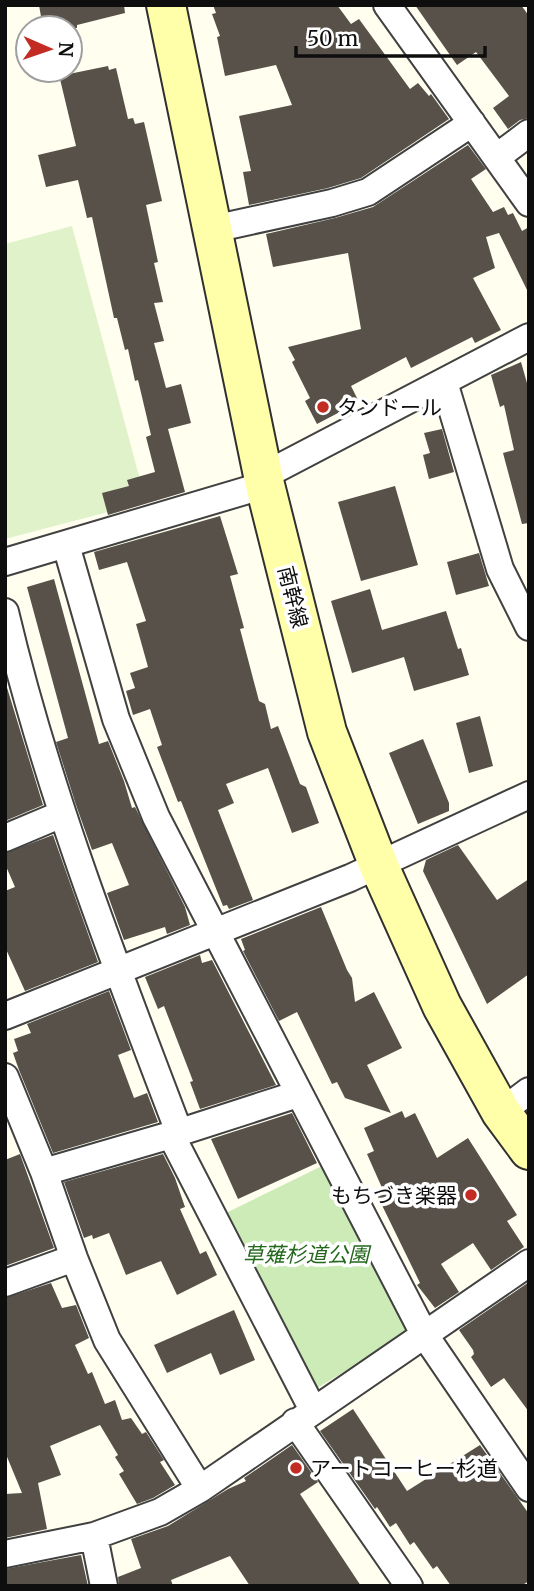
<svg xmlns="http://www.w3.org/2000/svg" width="534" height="1591" font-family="Merriweather,'Noto Sans JP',serif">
<rect width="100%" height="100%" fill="#fffeef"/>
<path fill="#ccebb7" d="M324,1165L408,1333L314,1390L224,1214Z"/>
<path fill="#dff2c9" d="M72,226L146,502L5,539V244Z"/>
<path fill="#57514a" d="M39,5H124L125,13L77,25V28H43Z
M213,5H337L351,24L359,19L410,89L418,83L429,96L431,94L449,119L361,178L328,188L249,205L243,172L251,171L239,116L292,105L276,65L225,76L217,37L220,36L212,14L216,13Z
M415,5H521L529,16V118L520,120L508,129L493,108L509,96L476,52L457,65Z
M108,66L109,70L116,68L128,119L133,118L135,124L144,122L162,201L146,205L158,262L154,263L163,302L154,303L164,341L154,343L166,388L181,384L191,423L168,429L185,492L108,515L102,493L129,486L127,480L155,472L146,437L151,435L138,380L135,381L128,349L125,350L117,318H114L92,217L87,218L78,180L46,187L38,155L76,146L60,79L65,77L64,75Z
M468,145L486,169L471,179L493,212L504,207L508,215L513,213L522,231L529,227V294L499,233L486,237L495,268L473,278L501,330L475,343L472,337L411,368L406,357L351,386L359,402L317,424L305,401L310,398L292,362L295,360L288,347L361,329L348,253L273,267L266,234L335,218L373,207Z
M521,362L529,390V523L522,524L503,453L514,450L504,405L500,407L491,375Z
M442,429L454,472L429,479L423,455L430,453L424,433Z
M395,486L418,565L361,581L338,502Z
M220,516L238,574L230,576L244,628L240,629L259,701L265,704L271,729L278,726L300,784L306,787L319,823L292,833L268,768L226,784L234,803L218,810L253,900L229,909L227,905L223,906L181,801L178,802L157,747L162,745L150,709L133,715L126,691L135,688L130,673L148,667L136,624L146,621L127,562L99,570L94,552Z
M479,553L489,586L456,595L447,562Z
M54,579L99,744L108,741L124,781L132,808L135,807L185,907L190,925L167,934L165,927L124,940L107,893L129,885L112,843L92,850L76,805L56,742L68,738L27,587Z
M370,589L382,630L446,611L458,649L461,648L469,675L414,691L404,657L352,673L331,601Z
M5,681L43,805L5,821Z
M480,716L493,766L469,773L456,723Z
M423,739L449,803V811L418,824L389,753Z
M53,835L98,962L25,991L5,947V891L15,887L5,864V853Z
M458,845L497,900L529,879V974L487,1004L423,871L426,860Z
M321,907L347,970L352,978L355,1002L374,992L402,1048L367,1065L391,1113L345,1098L337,1082L332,1084L297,1012L279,1021L243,951L245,950L241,939Z
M200,955L202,963L212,960L276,1085L200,1109L190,1082L193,1081L164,1006L158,1009L145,977Z
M109,991L131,1050L118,1055L134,1098L147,1093L158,1122L53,1153L19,1070L13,1053L18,1051L14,1039L31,1033L27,1024Z
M402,1111L405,1118L415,1113L437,1158L468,1138L517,1215L507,1221L524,1247L491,1270L473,1243L441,1264L459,1292L435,1308L417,1285L420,1283L376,1193L383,1190L367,1154L374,1151L364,1128Z
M292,1113L317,1163L238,1199L211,1139Z
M20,1154L54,1248L5,1266V1160Z
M163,1154L175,1178L185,1207L180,1209L200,1254L206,1251L217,1275L177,1295L161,1261L126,1275L109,1233L93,1239L92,1235L84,1238L64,1182Z
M529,1282V1412L504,1378L491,1387L471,1357L474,1354L473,1350L459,1330Z
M51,1283L62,1308L76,1305L89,1338L75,1345L88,1374L92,1372L105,1404L115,1400L122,1420L131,1418L142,1434L146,1432L164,1460L160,1462L175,1485L153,1498L137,1504L119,1474L124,1471L115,1457L118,1455L100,1425L50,1446L61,1475L38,1483L47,1529L5,1538V1494L22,1493L5,1452V1298Z
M234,1310L255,1360L220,1375L211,1353L167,1373L154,1345Z
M353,1409L407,1491L480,1445L529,1514V1581L521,1586H451L437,1566L433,1569L414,1542L410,1545L396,1523L390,1527L377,1507L375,1509L320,1431Z
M292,1445L318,1482L300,1494L361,1586H250L230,1556L171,1580L173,1586H119L118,1577L141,1568L131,1539L168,1526L228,1489L246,1481L244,1478Z
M81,1555L88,1586H5V1569Z"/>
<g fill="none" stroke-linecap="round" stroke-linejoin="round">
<g stroke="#414141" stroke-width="30">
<path id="minor" d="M387,5L529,203
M497,157L529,133
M213,229L332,203L368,192L472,123
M444,382L500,569L529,627
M263,476L529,337
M66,545L116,719L156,817L424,1334L529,1488
M5,562L265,485
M5,612C47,790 114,961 179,1132
M5,838L62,814
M5,1016L350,878L529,795
M5,1077L44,1172L74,1258L107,1340L200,1489
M501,1112L529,1091
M171,1135L313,1410
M44,1172L171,1135L298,1094
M5,1283L74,1258
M295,1422L409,1586
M94,1536L104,1586
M5,1554L94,1536L160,1512L200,1489L529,1263"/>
</g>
<g stroke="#303030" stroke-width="42">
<path id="secondary" d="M166,5L265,485L327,732L379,866L442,1006L501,1112L529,1150"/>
</g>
<use href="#minor" stroke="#fff" stroke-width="26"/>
<use href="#secondary" stroke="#ffa" stroke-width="38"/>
</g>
<g fill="#c32c22" stroke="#fff" stroke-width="2.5">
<circle cx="323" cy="407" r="7"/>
<circle cx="471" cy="1195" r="7"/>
<circle cx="296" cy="1468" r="7"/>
</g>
<g text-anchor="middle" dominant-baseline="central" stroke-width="7" stroke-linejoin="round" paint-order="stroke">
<g font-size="21" fill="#0e0e0e" stroke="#fff" text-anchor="start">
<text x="337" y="407">タンドール</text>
<text x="457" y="1195" text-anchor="end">もちづき楽器</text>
<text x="310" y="1468">アートコーヒー杉道</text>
</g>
<g font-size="21" fill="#0e0e0e" stroke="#fff">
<text transform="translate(293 597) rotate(76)">南幹線</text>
</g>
<g font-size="21" font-style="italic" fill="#23681c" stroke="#fff">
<text x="306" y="1254">草薙杉道公園</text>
</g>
</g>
<rect width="534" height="1591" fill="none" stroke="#0e0e0e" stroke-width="14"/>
<g transform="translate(49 49) rotate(92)"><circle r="33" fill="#ffffff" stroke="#9f9f9f" stroke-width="2"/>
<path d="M0-5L12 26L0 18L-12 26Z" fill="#c32c22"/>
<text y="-10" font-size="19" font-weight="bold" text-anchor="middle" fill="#0e0e0e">N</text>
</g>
<path d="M296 46v10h189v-10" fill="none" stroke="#0e0e0e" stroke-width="3.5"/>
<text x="307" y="46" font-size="21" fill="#0e0e0e" stroke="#ffffff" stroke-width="5" paint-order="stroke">50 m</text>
</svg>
